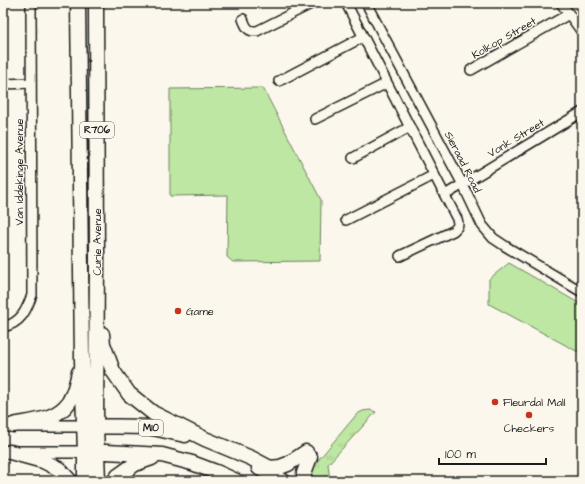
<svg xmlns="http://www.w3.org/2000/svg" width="585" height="484" font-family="'Architects Daughter',sans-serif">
<defs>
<pattern id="park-tufts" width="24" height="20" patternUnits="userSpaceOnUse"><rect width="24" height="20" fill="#bee7a3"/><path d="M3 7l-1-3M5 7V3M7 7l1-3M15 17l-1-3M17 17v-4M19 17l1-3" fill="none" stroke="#a3c68c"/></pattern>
</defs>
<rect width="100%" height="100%" fill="#fbf7ec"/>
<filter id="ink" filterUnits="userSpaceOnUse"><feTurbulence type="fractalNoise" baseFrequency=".025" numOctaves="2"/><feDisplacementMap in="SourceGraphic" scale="8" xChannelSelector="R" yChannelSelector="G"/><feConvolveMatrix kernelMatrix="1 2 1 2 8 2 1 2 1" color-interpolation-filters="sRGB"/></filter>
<g filter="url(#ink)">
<path fill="#bee7a3" stroke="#6d8260" d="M263,88L321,200L320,261L233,262L227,257L228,195L170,196V89Z
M509,263L582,305V354L489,304V279Z"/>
<path fill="url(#park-tufts)" stroke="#6d8260" d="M370,410L376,412L328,464L330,481H307L310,470L357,414L363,411Z"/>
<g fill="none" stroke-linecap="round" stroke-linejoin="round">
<g stroke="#1c1c1c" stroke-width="12">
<path id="minor" d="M346,3L457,219C459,225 458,227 453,231L400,256
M366,3L463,185L482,225L493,238L505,246L582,292
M561,3L582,32
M243,19C246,27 248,32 257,31L313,3
M471,70L569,14
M279,81L363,37
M3,84L31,83
M315,119L387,83
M353,158L410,127
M445,195L582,112
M346,220L434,175
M3,327C21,323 26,311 32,295L31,3"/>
</g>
<g stroke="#1c1c1c" stroke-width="14">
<path id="tertiary" d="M3,426H85
M3,452H85"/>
</g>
<g stroke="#1c1c1c" stroke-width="17">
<path id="primary" d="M78,3L82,360L85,452V481
M96,3L97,258L96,426L98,481
M102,334L103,344L113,371L129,394L153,413L205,439L251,458L270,468L280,467L288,464L306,452
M13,425C33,421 57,420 69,402C74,393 77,382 79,372
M87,426L148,427L185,435
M10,452L43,461L59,469L70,481
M89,452H106L162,455L192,463L216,472L236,481
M259,468L283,481
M114,481L118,476L135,464L152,458
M304,481V473L310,457"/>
</g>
<use href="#minor" stroke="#fbf7ec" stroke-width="9"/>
<use href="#tertiary" stroke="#fbf7ec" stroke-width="11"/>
<use href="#primary" stroke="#fbf7ec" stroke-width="14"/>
</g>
</g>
<g fill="#c8321e" stroke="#fbf7ec" stroke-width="1.5">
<circle cx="178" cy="311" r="4"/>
<circle cx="495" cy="402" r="4"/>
<circle cx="529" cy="415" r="4"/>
</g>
<g text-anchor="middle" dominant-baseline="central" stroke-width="3" stroke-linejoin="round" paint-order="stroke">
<g fill="#fbf7ec" stroke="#5f5e5a" stroke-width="1">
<rect x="80" y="122" width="34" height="16" rx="3"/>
<rect x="139" y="420" width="24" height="16" rx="3"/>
</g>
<g font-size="10" font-weight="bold" fill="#1c1c1c">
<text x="97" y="130">R706</text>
<text x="151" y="428">M10</text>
</g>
<g font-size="11" fill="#1c1c1c" stroke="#fbf7ec">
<text transform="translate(504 38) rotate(-30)">Kolkop Street</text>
<text transform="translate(516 138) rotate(-31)">Vonk Street</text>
<text transform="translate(463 162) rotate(63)">Sieraad Road</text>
<text transform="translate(19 172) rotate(-90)">Van Iddekinge Avenue</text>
<text transform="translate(97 242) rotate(-90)">Curie Avenue</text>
</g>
<g font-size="11" fill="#1c1c1c" stroke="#fbf7ec" text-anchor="start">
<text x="186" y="311">Game</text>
<text x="503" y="402">Fleurdal Mall</text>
<text x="529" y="428" text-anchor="middle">Checkers</text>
</g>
</g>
<rect width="585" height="484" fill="none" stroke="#fbf7ec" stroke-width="16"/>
<rect x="8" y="8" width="569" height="468" fill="none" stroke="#1c1c1c" stroke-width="1.5" filter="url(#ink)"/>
<path d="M439 458v6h107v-6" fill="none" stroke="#1c1c1c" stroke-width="2"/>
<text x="445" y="458" font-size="12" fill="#1c1c1c" stroke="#fbf7ec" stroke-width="3" paint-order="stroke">100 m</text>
</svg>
